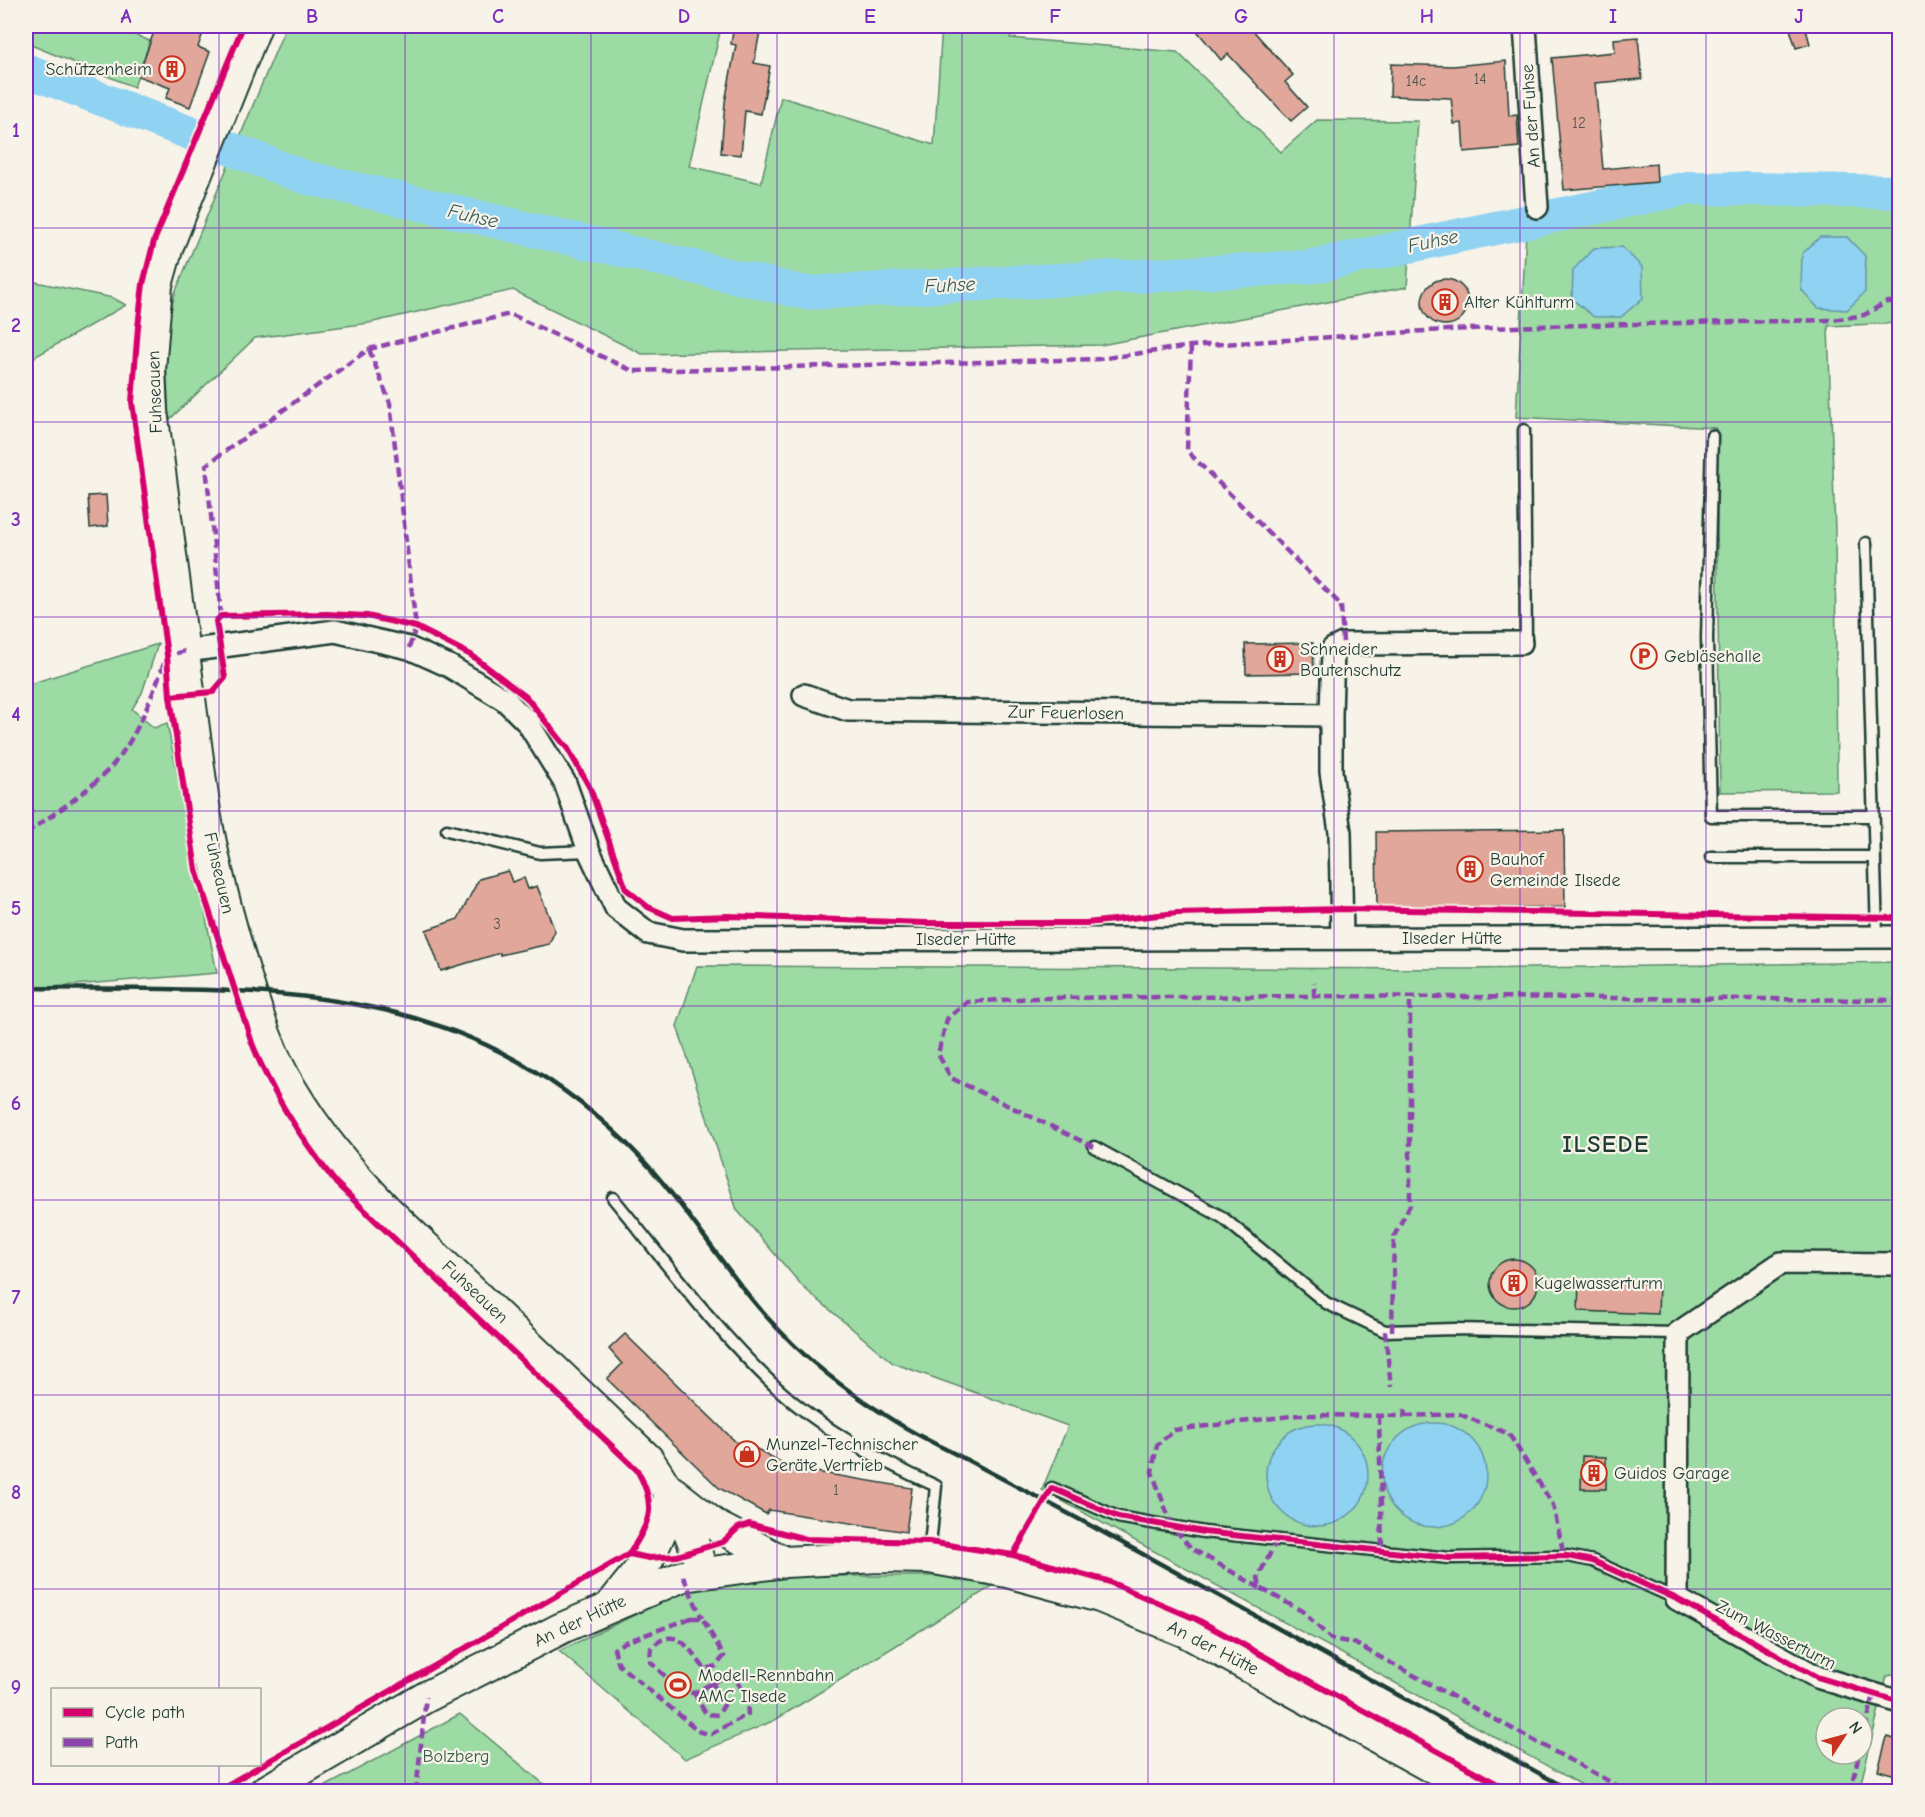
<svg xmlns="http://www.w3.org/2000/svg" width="1925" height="1817" font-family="'Comic Neue',sans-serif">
<rect width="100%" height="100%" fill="#f7f3e8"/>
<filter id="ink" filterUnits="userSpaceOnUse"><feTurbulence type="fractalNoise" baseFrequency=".0167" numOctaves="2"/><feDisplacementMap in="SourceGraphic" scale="12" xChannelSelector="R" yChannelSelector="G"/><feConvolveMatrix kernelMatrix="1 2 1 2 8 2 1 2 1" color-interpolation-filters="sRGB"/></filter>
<g filter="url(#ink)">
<path fill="#9ddba4" stroke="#5e8c6c" stroke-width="1.5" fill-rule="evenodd" d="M26,26H113L150,41L134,87L26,43Z
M286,26H705L720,32L689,166L761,183L781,97L934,145L942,26H1011L1010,38L1177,52L1281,152L1317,120L1418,121L1407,287L1101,345L642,354L513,290L369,323L255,338L169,420L165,334L175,293Z
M1687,195L1899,200V323L1828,326L1835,531L1837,791L1720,792L1716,428L1516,417L1526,232Z
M26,280L113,298L126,305L26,362Z
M158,644L142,693L132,709L154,728L167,723L217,973L26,989V818L33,812L26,800V685Z
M1899,962V1674L1887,1676L1859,1791H1593L1042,1490L1068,1426L893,1363L804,1288L737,1210L677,1026L697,966L1466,969ZM1826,1718H1862V1754H1826Z
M728,1576H937L996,1584L775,1720L685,1759L559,1651L702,1583Z
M460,1714L552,1791H317Z"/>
<path fill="#90d2f2" stroke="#6396a6" stroke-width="1.5" d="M1820,237H1847L1865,256V292L1847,310L1818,308L1801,289L1802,254Z
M1622,247L1642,267L1643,298L1621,317H1594L1572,299L1573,270L1594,248Z
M1382 1475a52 52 0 1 1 104 0a52 52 0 1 1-104 0Z
M1266 1475a51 51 0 1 1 102 0a51 51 0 1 1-102 0Z"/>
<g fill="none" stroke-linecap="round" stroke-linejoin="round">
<path stroke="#90d2f2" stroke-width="34" d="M26,70L304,177L806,293L1308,267L1688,188L1900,192"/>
</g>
<path fill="#e0a79a" stroke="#1f3d34" stroke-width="1.5" d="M156,26H191L204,30L198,47L210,52L190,107L166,98L170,88L138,76Z
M734,26H761L754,63L770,66L761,114L745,111L741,155L721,153L725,102L736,45L731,44Z
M1193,26H1249L1293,75L1285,82L1307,107L1291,121L1228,54L1221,60Z
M1789,26H1805L1810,44L1796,48Z
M1638,37L1642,79L1595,83L1603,169L1656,164L1657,182L1564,190L1552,58L1615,52L1614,39Z
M1506,61L1509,116L1517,115L1519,147L1464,152L1462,123L1454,124L1451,98L1390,96L1391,64L1453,66Z
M1422 302a23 23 0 1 1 46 0a23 23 0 1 1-46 0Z
M106,495L108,526L90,528L88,496Z
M1313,643L1314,673L1246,674L1245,644Z
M1564,830L1565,907L1377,909L1376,832Z
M508,871L512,882L524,878L528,889L537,886L555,931L549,944L500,955V953L441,971L426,930L458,919L479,879Z
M1490 1283a24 24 0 1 1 48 0a24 24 0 1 1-48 0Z
M1579,1281L1659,1284L1658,1314L1578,1311Z
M625,1334L741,1447L744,1442L792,1468L912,1488L906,1532L769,1510L766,1514L719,1488L607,1379L622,1364L609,1349Z
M1582,1456L1606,1457V1489H1581Z
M1887,1737L1899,1740V1776L1878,1770Z"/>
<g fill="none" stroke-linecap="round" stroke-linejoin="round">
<g stroke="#1f3d34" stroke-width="15">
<path id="lane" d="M1524,430L1526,643H1524
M1712,436L1707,638L1711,816H1873
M1866,543L1877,936
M447,830L540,853L589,851
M1711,857H1875
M1094,1147L1222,1217L1326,1303L1385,1331L1454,1329L1678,1333
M613,1198C666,1262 716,1332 777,1388C822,1430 880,1461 936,1486L929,1555
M1052,1488L1118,1517L1204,1532L1449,1558L1567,1556L1593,1561L1677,1599"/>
</g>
<g stroke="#1f3d34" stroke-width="26">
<path id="street" d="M1525,26L1537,207
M186,651L335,631L409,648L449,666L505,700L528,723L565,783L589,851L616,908L648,933L683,940L1900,937
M804,695L848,710L1331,715V772L1340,832L1342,938
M1331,715L1333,649L1343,644L1521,643
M1900,1264L1781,1263L1678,1333L1677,1599L1817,1677L1900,1702"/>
</g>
<g stroke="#1f3d34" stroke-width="34">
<path id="secondary" d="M256,26L168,246L157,285L150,370L152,411L205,812C215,869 230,925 247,980C259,1018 271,1056 292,1090C318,1134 350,1171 385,1208L648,1459C672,1494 693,1531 702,1573
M673,1492L716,1526L785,1562
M612,1604L649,1558L663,1527L670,1490
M264,1792L426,1697L562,1628L683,1576L785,1562L879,1557L929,1558L1007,1572L1100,1597L1186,1632L1476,1792"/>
</g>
<use href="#lane" stroke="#f7f3e8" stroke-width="10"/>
<use href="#street" stroke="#f7f3e8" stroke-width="21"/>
<use href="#secondary" stroke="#f7f3e8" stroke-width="30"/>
<path stroke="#1f3d34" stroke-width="4.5" d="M26,988C262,991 462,971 641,1158C693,1213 730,1281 783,1334C813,1365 846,1390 882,1413C909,1432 940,1446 969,1461C1012,1484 1055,1506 1097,1529C1256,1616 1415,1704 1573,1792"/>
<path stroke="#8e44ad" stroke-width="4.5" stroke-dasharray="9 4.5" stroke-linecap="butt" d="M1191,346L1187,451L1341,605L1343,644
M369,349L390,403L416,627L409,648
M221,616L206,465L369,349L510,314L633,371L1099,359L1191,346L1426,331L1538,326L1833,320L1864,315L1887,302H1900
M26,833C54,814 85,794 109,769C137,740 153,693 167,655L186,651
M1314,996V982
M1094,1147L951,1078L938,1054L947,1019L967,1002L1035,998L1314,996L1900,1000
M1385,1331L1391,1387
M1392,1331L1394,1236L1410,1205V998
M1379,1416L1382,1551
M1405,1416L1459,1414L1509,1434L1553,1505L1564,1556
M1277,1540L1258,1577L1260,1588L1302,1611L1331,1639L1354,1643L1629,1792
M683,1576L702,1618
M1260,1588L1191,1548L1172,1526L1152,1472L1157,1445L1174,1430L1299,1415L1405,1416L1404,1406
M691,1618H702L724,1656L716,1666L705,1669C689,1649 676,1623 651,1648L650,1662L682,1692L694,1693L727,1675C743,1683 747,1697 748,1714L711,1734L700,1732L619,1665L614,1649L623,1643Z
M694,1693L706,1714L718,1715L724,1705L712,1682
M1862,1743L1874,1694
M416,1792L426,1697
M1850,1792L1859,1754"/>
<g stroke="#f7f3e8" stroke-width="10">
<path id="cycleway" d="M170,696L213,692L225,678L216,621L221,616L327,614L367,616L416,627L471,655L526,697L568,749L590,788L626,889L648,907L673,918L728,916L925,923H1086L1177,913L1342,909L1900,918
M629,1554L649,1558L677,1556L723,1542L738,1528L749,1524L806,1539L929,1542L1013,1555L1107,1581L1196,1619L1512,1792
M1013,1555L1052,1488L1118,1517L1204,1532L1449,1558L1567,1556L1593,1561L1677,1599L1817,1677L1900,1702
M215,1792L629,1554C651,1522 657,1505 637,1470L336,1183C302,1140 272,1095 252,1043L196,870L170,696L167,655L132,402L138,327L143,284L154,241L243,26"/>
</g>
<use href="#cycleway" stroke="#d6006c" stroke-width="6"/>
</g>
</g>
<path fill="none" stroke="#7b2cbf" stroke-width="1.5" stroke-opacity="0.55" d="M219,26V1690M405,26V1792M591,26V1792M777,26V1792M962,26V1792M1148,26V1792M1334,26V1792M1520,26V1792M1706,26V1792M26,228H1900M26,422H1900M26,617H1900M26,811H1900M26,1006H1900M26,1200H1900M26,1395H1900M26,1589H1900M219,1764V1792"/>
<defs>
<g id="building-ring" transform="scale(1.35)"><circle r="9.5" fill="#f7f3e8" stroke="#c8321e" stroke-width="1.5"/><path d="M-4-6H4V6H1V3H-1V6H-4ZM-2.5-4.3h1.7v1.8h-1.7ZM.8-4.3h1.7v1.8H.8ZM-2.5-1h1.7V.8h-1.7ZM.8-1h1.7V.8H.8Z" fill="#c8321e"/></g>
<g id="parking-ring" transform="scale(1.35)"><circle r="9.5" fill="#f7f3e8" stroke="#c8321e" stroke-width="1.5"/><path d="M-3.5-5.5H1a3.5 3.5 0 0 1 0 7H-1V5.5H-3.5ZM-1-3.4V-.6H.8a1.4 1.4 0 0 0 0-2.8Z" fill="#c8321e"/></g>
<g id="shop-ring" transform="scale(1.35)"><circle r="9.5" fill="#f7f3e8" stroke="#c8321e" stroke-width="1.5"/><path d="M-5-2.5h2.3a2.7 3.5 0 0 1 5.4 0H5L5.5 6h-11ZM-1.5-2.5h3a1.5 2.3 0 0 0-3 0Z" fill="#c8321e"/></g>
<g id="stadium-ring" transform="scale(1.35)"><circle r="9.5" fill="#f7f3e8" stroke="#c8321e" stroke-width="1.5"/><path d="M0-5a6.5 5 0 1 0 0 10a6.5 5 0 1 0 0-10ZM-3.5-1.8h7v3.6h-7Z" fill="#c8321e"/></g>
</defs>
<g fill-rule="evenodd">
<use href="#building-ring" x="172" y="69"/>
<use href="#building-ring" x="1445" y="302"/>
<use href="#parking-ring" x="1644" y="656"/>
<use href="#building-ring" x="1280" y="659"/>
<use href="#building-ring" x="1470" y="869"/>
<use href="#building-ring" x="1514" y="1283"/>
<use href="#shop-ring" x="747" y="1454"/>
<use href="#building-ring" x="1594" y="1473"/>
<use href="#stadium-ring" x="678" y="1685"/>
</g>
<g text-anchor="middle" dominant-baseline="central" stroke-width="4.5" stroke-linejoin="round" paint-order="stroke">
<g font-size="15" fill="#4f584e">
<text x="1480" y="79">14</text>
<text x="1416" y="81">14c</text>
<text x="1579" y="123">12</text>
<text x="497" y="924">3</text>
<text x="836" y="1490">1</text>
</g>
<g font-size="18" fill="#1f3d34" stroke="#f7f3e8" text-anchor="start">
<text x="152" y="69" text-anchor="end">Schützenheim</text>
<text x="1464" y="302">Alter Kühlturm</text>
<text x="1300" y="649">Schneider<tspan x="1300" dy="21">Bautenschutz</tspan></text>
<text x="1664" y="656">Gebläsehalle</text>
<text x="1490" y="859">Bauhof<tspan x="1490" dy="21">Gemeinde Ilsede</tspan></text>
<text x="1534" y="1283">Kugelwasserturm</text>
<text x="766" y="1444">Munzel-Technischer<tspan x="766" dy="21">Geräte Vertrieb</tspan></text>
<text x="1614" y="1473">Guidos Garage</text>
<text x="698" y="1675">Modell-Rennbahn<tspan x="698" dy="21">AMC Ilsede</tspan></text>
</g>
<g font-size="18" fill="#1f3d34" stroke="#f7f3e8">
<text transform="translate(1531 116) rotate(-94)">An der Fuhse</text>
<text transform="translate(155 392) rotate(-92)">Fuhseauen</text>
<text transform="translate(1066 713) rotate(1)">Zur Feuerlosen</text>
<text transform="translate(219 873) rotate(77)">Fuhseauen</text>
<text x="1452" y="938">Ilseder Hütte</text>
<text x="966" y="939">Ilseder Hütte</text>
<text transform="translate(475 1292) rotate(43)">Fuhseauen</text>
<text transform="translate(580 1621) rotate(-25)">An der Hütte</text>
<text transform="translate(1776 1635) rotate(27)">Zum Wasserturm</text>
<text transform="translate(1213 1648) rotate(27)">An der Hütte</text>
</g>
<g font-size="18" fill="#385d4a" stroke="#f7f3e8">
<text x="456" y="1756">Bolzberg</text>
</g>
<g font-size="20" font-style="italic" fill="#365b5a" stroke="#f7f3e8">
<text transform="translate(473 216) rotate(13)">Fuhse</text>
<text transform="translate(1433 241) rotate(-12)">Fuhse</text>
<text transform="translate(950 285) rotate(-3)">Fuhse</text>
</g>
<g font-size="24" font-weight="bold" letter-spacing="1.5" fill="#1f3d34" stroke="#f7f3e8">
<text x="1606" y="1144">ILSEDE</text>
</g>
</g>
<rect width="1925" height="1817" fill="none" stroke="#f7f3e8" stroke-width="66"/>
<rect x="51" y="1688" width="210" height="78" fill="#f7f3e8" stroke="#a1aaa0" stroke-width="1.5"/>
<rect x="63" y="1708" width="30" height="9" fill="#d6006c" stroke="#a1aaa0" stroke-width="1.5"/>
<text x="105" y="1718" font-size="18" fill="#1f3d34">Cycle path</text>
<rect x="63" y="1738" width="30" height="9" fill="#8e44ad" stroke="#a1aaa0" stroke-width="1.5"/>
<text x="105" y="1748" font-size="18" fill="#1f3d34">Path</text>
<g transform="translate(1844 1736) rotate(54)"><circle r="28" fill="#f7f3e8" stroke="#a1aaa0" stroke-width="1.5"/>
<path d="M0-4.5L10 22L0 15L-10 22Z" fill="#c8321e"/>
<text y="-9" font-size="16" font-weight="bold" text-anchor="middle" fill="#1f3d34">N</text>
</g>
<rect x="33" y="33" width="1859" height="1751" fill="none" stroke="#7b2cbf" stroke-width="2"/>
<g font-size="20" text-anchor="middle" font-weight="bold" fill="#7b2cbf">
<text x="126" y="23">A</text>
<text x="312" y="23">B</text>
<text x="498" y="23">C</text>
<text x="684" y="23">D</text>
<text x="870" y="23">E</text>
<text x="1055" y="23">F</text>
<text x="1241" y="23">G</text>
<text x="1427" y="23">H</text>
<text x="1613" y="23">I</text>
<text x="1799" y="23">J</text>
<text x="16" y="137">1</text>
<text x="16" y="332">2</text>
<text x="16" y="526">3</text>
<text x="16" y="721">4</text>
<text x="16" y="915">5</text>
<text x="16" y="1110">6</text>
<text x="16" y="1304">7</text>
<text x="16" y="1499">8</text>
<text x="16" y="1694">9</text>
</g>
</svg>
